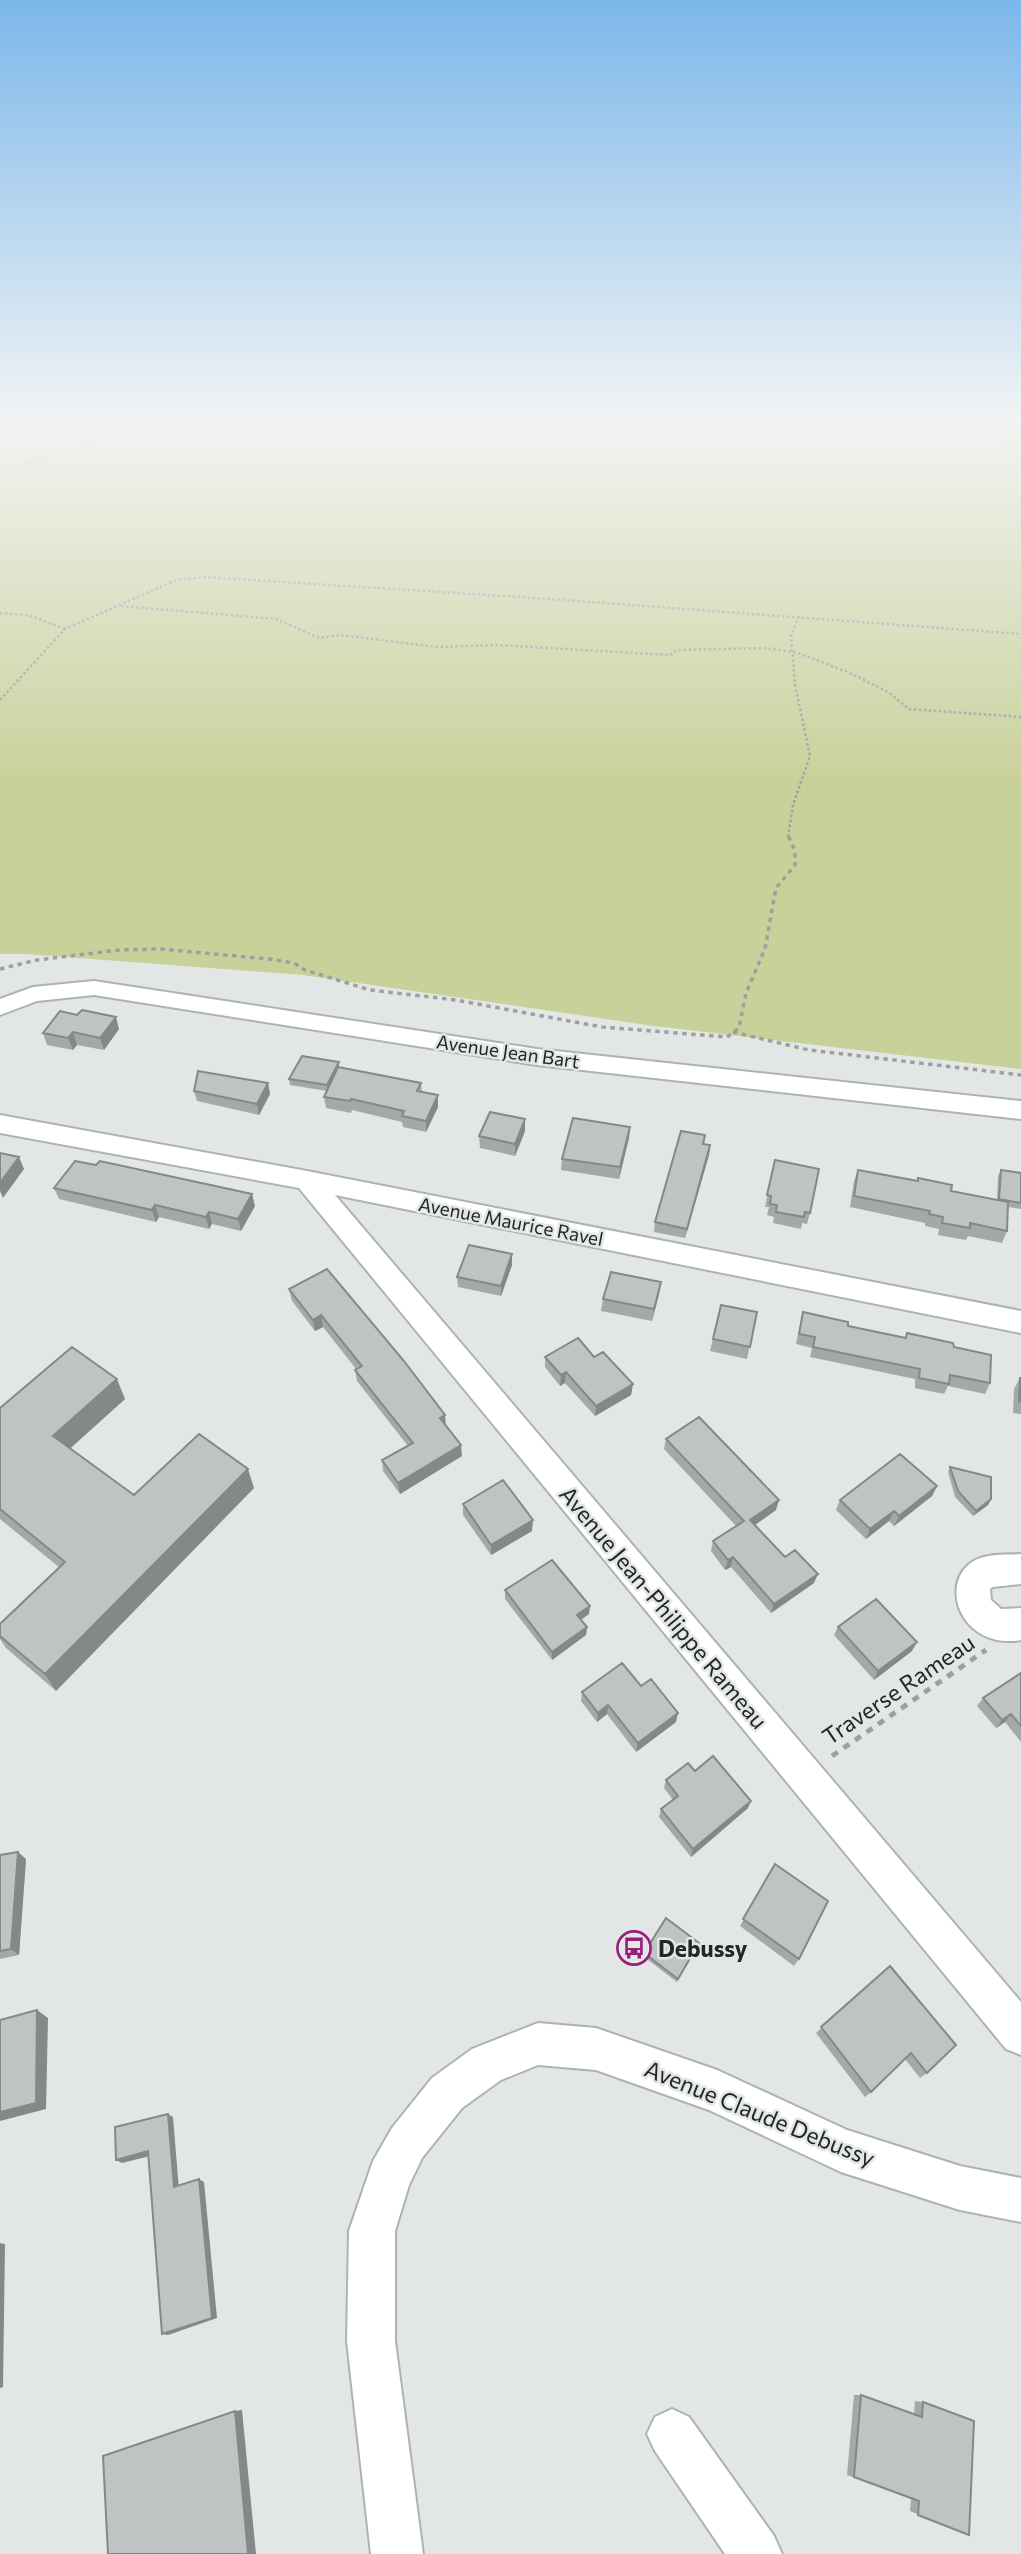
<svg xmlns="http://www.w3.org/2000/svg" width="1021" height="2554" font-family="Commissioner,sans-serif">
<rect width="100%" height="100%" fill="#e2e7e6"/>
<path fill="#c9d19a" d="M0,424H1021V1069L654,1026L303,975L26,954H0Z"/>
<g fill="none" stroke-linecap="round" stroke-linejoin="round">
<g stroke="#aeb3b2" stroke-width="4">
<path id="minor" d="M94,981L537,1049L1021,1101V1119L537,1065L94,995L37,1001L0,1015V999L33,987Z
M0,1115L307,1171L1021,1311V1333L335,1195L1021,2002V2055L1006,2049L299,1188L0,1133Z
M1021,1554V1584L993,1587L990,1589L991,1600L1001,1609L1021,1608V1640C1005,1643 987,1640 974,1629C953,1612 949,1578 972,1562C985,1553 1006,1555 1021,1554Z
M538,2023L596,2028L717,2070L847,2130L960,2166L1021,2178V2222L960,2210L841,2172L709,2110L596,2070L538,2065L501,2080L462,2108L422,2158L409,2185L395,2231V2341L423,2554H371L347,2341L349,2231L373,2161L392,2128L432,2078L472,2049Z
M672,2409L689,2417L774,2536L782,2554H725L655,2451L647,2434L655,2417Z"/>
</g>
<path stroke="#9da0a0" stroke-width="2.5" stroke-dasharray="2.5 2.5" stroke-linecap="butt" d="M281,424H307
M993,424L997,433L1021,457
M0,469L79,449L99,440L175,424
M121,606L276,619L319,638L340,635L437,647L496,645L670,655L677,650L766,648L798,653L850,673L888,692L909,709L1021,717
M0,613L28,615L65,629
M0,700L65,629L176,580L204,577L551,599L1021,634
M788,837L793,805L810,756L795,685L791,635L799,617"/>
<path stroke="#9da0a0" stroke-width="3.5" stroke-dasharray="4.5 4.5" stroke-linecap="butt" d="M0,969L37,960L119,950L161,949L269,959L294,963L305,970L370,990L456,1000L602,1027L727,1037L739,1028L746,993L765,949L776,888L795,865V851L788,835
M733,1032L809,1050L1021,1075"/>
<path stroke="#9da0a0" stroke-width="5" stroke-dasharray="7 7" stroke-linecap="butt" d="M832,1756L986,1650"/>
<use href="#minor" fill="#fff" fill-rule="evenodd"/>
</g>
<path fill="#a3a8a9" d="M119,1029L104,1050L77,1045L73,1050L47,1045L43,1033Z
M339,1062V1068L421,1083L422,1092L438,1095V1107L426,1132L403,1127L402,1122L352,1110L351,1113L326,1108L324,1097L327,1091L290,1085L289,1079Z
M268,1083L270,1094L259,1115L197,1101L194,1091Z
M630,1127L629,1138L619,1179L561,1170L562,1159Z
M525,1131L515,1156L480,1148L479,1136Z
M705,1135L704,1144L710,1145L709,1155L685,1238L654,1232L655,1222Z
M775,1160L810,1213L807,1224L802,1223L801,1229L773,1223L774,1217L767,1215L769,1207H765Z
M858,1170L917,1181L918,1178L951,1191L997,1200L998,1176L1001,1170L1021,1173V1209L1008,1207L1007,1231L1002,1243L968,1236L966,1240L938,1235L939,1229L925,1226V1223L850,1207L854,1181Z
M54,1188L255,1206L241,1231L212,1224L209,1229L159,1217L156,1222L59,1199Z
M512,1254V1265L501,1296L458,1287L457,1277Z
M327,1269L446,1425L462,1456L400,1494L383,1471L382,1460L408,1446L357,1381L355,1370L356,1369L323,1327L315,1331L292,1301L289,1289Z
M659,1294L652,1321L601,1311L603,1299Z
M721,1305L757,1312L747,1359L710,1351Z
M803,1312L848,1326L905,1338L907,1333L954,1347L990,1383L985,1394L948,1386L944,1394L915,1388V1379L810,1357L812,1348L796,1344Z
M545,1357H594L633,1384L631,1395L595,1416L565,1383L560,1386L545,1367Z
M1020,1378H1021V1414L1013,1413L1014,1389Z
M125,1399L70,1448L134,1495L254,1488L56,1691L6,1648L0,1639V1624L60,1568L0,1519V1408Z
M666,1439L776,1510L755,1525L785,1557L814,1583L771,1613L731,1567L725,1570L711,1551L713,1541L736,1526L664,1449Z
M950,1467L991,1499L988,1505L973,1516L955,1497L948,1472Z
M937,1486L932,1496L894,1526L889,1521L866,1539L836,1510L840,1500Z
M463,1504L532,1531L491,1555L463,1515Z
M505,1590L589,1614L581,1620L587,1627L586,1635L552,1660L505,1599Z
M838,1627L912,1651L874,1680L834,1635Z
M1021,1673V1742L1005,1722L996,1728L977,1706L983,1698Z
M641,1686L676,1722L636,1752L607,1714L597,1722L581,1701L582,1692Z
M695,1771L748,1808L691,1857L659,1817L661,1809L673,1800L664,1788L666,1780Z
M0,1855L26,1859L19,1955L0,1959Z
M775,1864L799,1959L794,1966L740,1926Z
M699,1943L677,1982L643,1956L644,1953Z
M890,1966L927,2073L920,2078L905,2059L871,2092L865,2097L816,2033Z
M854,2395H861L914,2414L915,2401L923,2402L969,2535L910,2511L911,2499L847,2475Z"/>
<path fill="#858889" d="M116,1017L119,1029L104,1050L100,1038Z
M73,1032L77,1045L73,1050L68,1038Z
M339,1062V1068L328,1091L327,1085Z
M268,1083L270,1094L259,1115L257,1104Z
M438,1095V1107L426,1132V1121Z
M525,1119V1131L515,1156V1144Z
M630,1127L629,1138L619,1179L620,1167Z
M710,1145L709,1155L685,1238L687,1229Z
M19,1157L24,1169L3,1198L0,1191V1183Z
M252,1194L255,1206L241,1231L238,1219Z
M155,1205L159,1217L156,1222L152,1210Z
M209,1212L212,1224L209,1229L206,1217Z
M512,1254V1265L501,1296V1286Z
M661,1282L659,1294L652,1321L654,1309Z
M321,1315L323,1327L315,1331L313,1320Z
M566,1372L565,1383L560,1386L561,1375Z
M117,1379L125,1399L63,1455L53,1436Z
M633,1384L631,1395L595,1416L596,1406Z
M445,1415L446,1426L440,1418Z
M461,1445L462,1456L400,1494L398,1483Z
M248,1469L254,1488L56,1691L45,1674Z
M937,1486L932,1496L894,1526L899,1516Z
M991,1499L988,1505L973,1516L976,1511Z
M779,1500L776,1510L748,1530L750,1520Z
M894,1511L889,1521L866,1539L870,1529Z
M533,1520L532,1531L491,1555V1545Z
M733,1557L731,1567L725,1570L728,1560Z
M818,1574L814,1583L771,1613L774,1604Z
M590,1606L589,1614L576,1623L577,1615Z
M587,1627L586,1635L552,1660V1652Z
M917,1642L912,1651L874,1680L878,1671Z
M608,1705L607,1714L597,1722L598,1713Z
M678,1713L676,1722L636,1752L638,1743Z
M1011,1714L1005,1722L996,1728L1002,1720Z
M751,1801L748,1808L691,1857L693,1849Z
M18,1852L26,1859L19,1955L11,1949Z
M37,2010L48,2018L46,2109L0,2121V2112Z
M168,2114L173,2117L179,2190L174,2187Z
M148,2151L154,2155L122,2163L116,2160Z
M199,2179L204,2182L217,2318L168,2335L162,2334Z
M0,2243L5,2244L3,2387L0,2388Z
M242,2410L256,2554H248L235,2411Z"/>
<path fill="#bec3c4" stroke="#858889" stroke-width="2" d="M82,1010L116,1017L100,1038L73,1032L68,1038L43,1033L60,1011L77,1015Z
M302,1056L339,1062L327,1085L289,1079Z
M338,1067L421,1083L417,1091L438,1095L426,1121L402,1116L404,1111L351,1099L350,1101L324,1097Z
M198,1071L268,1083L257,1104L194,1091Z
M490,1112L525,1119L515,1144L479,1136Z
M573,1118L630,1127L620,1167L562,1159Z
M681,1131L705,1135L703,1144L710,1145L687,1229L655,1222Z
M0,1153L19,1157L0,1183Z
M775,1160L819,1169L810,1213L805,1212L804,1217L776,1212L777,1205L770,1204L771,1196L767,1195Z
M75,1161L96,1165L100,1161L252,1194L238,1219L209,1212L206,1217L155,1205L152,1210L54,1188Z
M858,1170L918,1181V1178L952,1185L951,1191L1008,1202L1007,1231L970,1223V1228L942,1223L943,1217L929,1214L930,1211L854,1196Z
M1001,1170L1021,1173V1203L999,1199Z
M469,1245L512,1254L501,1286L457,1277Z
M327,1269L404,1361L445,1415L440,1418L461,1445L398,1483L382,1460L413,1443L355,1370L362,1366L321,1315L313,1320L289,1289Z
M611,1272L661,1282L654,1309L603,1299Z
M721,1305L757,1312L750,1347L713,1339Z
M803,1312L848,1322V1326L906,1338L907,1333L953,1343L954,1347L991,1355L990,1383L950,1375L949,1384L919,1378L920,1369L813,1347L815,1337L799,1334Z
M578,1338L594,1357L603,1352L633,1384L596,1406L566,1372L561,1375L545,1357Z
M72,1347L117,1379L53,1436L134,1495L199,1434L248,1469L45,1674L0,1636V1624L65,1562L0,1509V1408Z
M1020,1378H1021V1402L1019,1401Z
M699,1417L779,1500L750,1520L785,1557L795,1550L818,1574L774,1604L733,1557L728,1560L713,1541L744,1521L666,1439Z
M900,1454L937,1486L899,1516L894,1511L870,1529L840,1500Z
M950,1467L991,1477V1499L976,1511L958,1491Z
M503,1480L533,1520L491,1545L463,1504Z
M552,1560L590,1606L577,1615L587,1627L552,1652L505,1590Z
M876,1599L917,1642L878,1671L838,1627Z
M622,1663L641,1686L651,1679L678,1713L638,1743L608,1705L598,1713L582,1692Z
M1021,1673V1726L1011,1714L1002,1720L983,1698Z
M713,1756L751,1801L693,1849L661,1809L678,1796L666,1780L688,1763L695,1771Z
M18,1852L11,1949L0,1951V1855Z
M775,1864L828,1901L799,1959L743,1919Z
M666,1918L699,1943L678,1979L644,1953Z
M890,1966L956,2045L927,2073L911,2053L871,2092L821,2027Z
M37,2010L36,2103L0,2112V2020Z
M168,2114L174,2187L199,2179L212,2318L162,2334L148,2151L116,2160L115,2127Z
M861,2395L922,2417L923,2402L974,2421L969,2535L918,2515L919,2501L854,2477Z
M235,2411L248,2554H108L103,2456Z"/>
<linearGradient id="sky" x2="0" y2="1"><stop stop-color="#7cb7eb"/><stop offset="0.54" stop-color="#f2f4f4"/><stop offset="1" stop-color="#f2f4f4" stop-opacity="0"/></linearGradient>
<rect width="1021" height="782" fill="url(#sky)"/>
<defs>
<g id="bus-ring" transform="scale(1.75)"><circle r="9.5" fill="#e2e7e6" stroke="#971f7a" stroke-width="1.5"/><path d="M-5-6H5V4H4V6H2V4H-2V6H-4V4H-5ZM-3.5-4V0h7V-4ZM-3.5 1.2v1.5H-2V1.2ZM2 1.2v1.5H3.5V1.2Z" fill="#971f7a"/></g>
</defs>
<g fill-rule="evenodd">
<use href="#bus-ring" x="634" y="1948"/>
</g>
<g text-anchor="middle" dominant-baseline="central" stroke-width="5" stroke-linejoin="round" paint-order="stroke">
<g font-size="19" fill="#252626" stroke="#e2e7e6">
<text transform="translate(508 1051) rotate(8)">Avenue Jean Bart</text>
<text transform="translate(511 1221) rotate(11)">Avenue Maurice Ravel</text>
</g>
<g font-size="23" fill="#252626" stroke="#e2e7e6">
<text transform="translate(664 1607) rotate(50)">Avenue Jean-Philippe Rameau</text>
<text transform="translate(898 1689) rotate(-34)">Traverse Rameau</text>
<text transform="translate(760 2113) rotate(22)">Avenue Claude Debussy</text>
</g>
<g font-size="23" font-weight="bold" fill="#252626" stroke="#e2e7e6" text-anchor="start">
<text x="658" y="1948">Debussy</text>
</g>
</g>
</svg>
